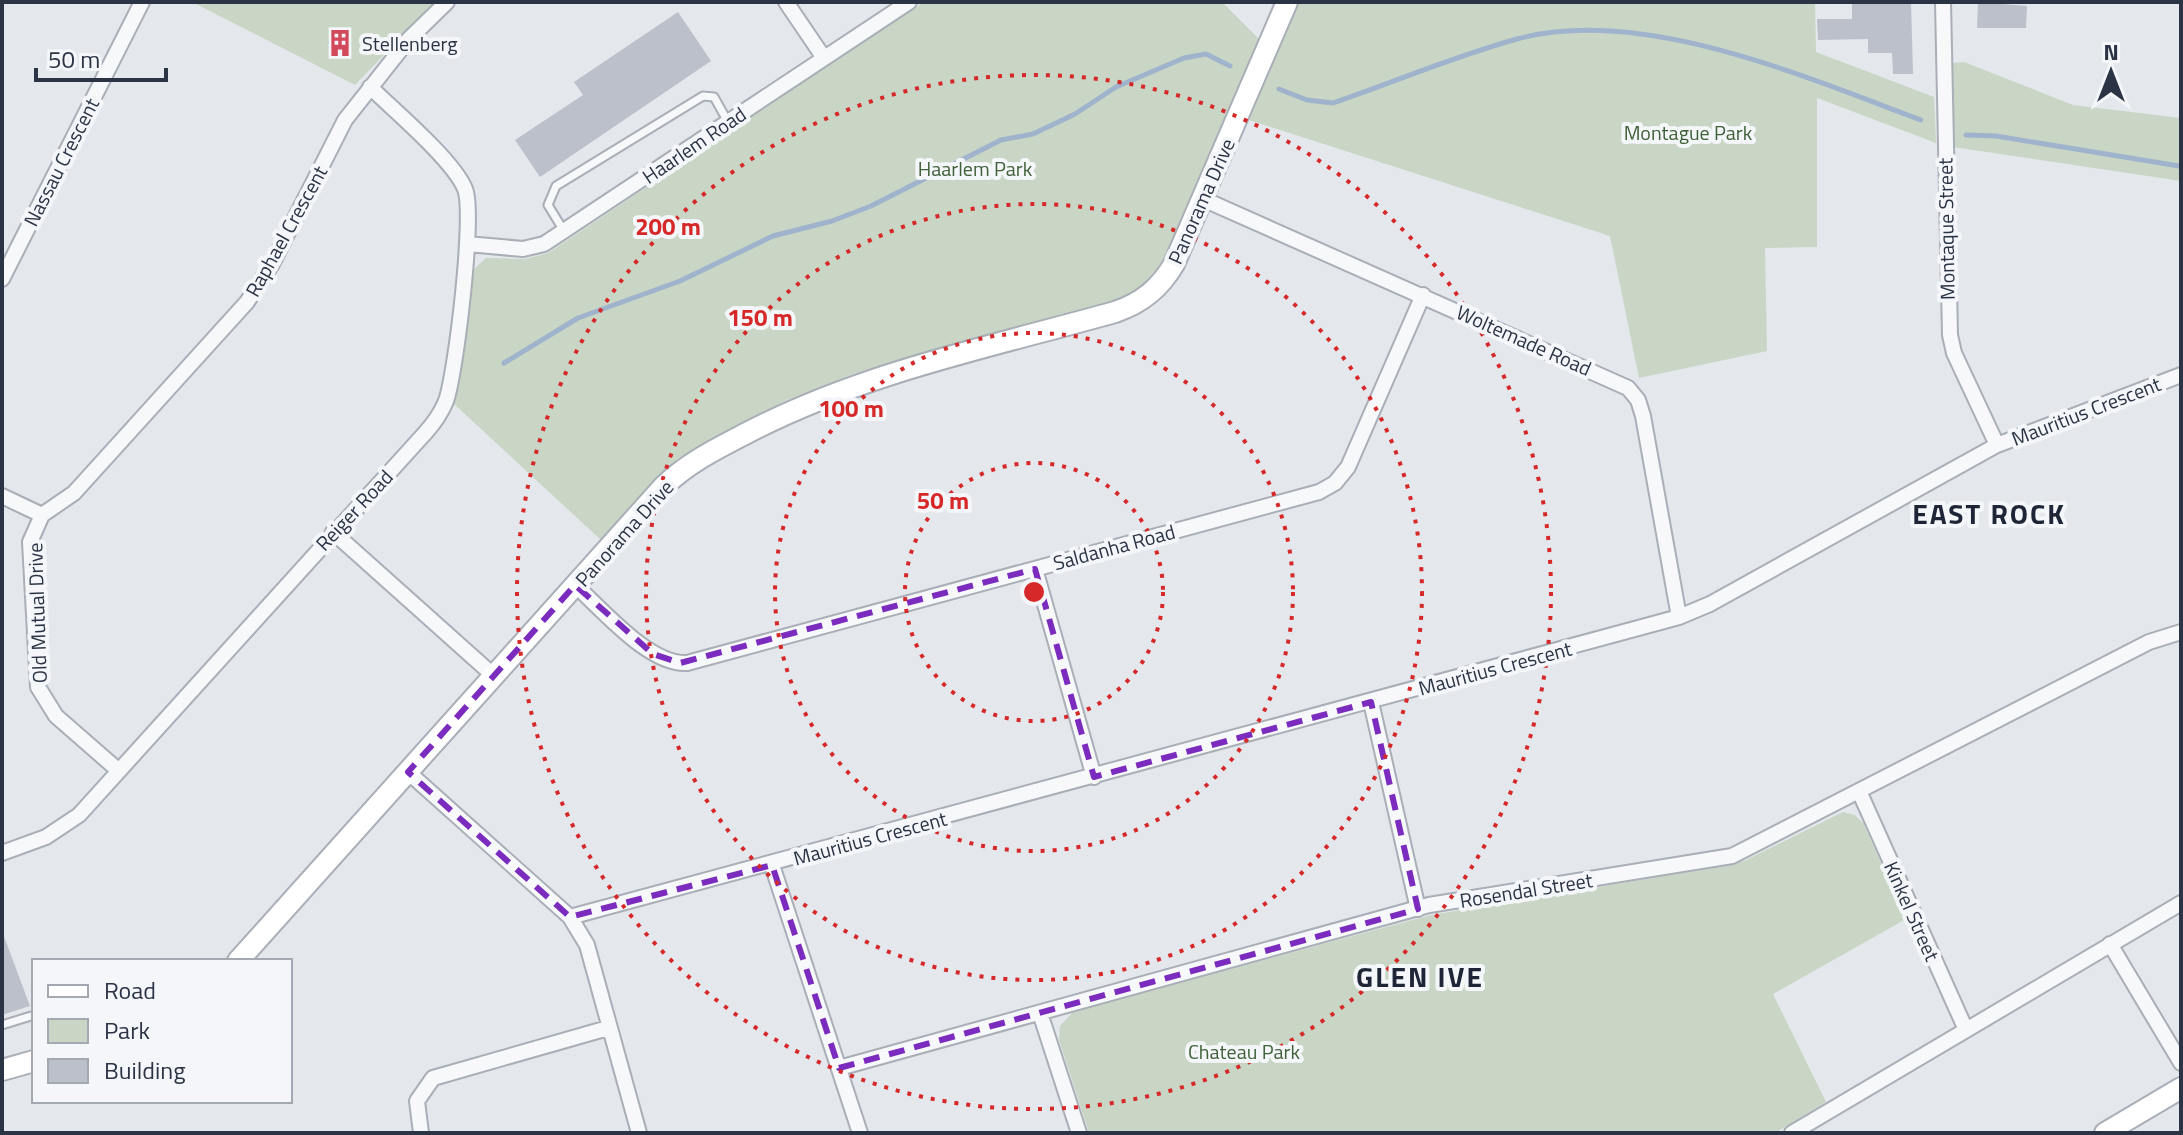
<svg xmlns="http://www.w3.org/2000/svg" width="2183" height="1135" font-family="'Titillium Web',sans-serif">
<rect width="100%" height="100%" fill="#e4e7ec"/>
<path fill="#c9d6c5" d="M192,2H435L355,85Z
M924,2H1222L1259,39L1163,261L1143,285L1115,301L853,374L787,400L677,459L601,540L454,404L472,271L486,258L525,259L548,253Z
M1299,2H1815L1816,52L1934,97L1936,143L1817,98V247L1765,248L1767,351L1639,378L1610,236L1249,120Z
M1964,62L2073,105L2181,118V181L1953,147L1952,63Z
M1843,812L1855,815L1863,823L1906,919L1773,994L1826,1102L1775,1133H1089L1059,1040L1060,1026L1074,1011L1431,915L1724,866L1744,861Z"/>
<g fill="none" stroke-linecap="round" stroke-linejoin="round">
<path stroke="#9fb4cc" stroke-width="5" d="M1279,89L1307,100L1333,103C1394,82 1455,56 1517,39C1641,5 1805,77 1921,120
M1966,135L1996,136L2179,166
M504,363L578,318L680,281L773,236L832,221L871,206L1001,140L1033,134L1075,114L1116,87L1184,58L1206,54L1230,66"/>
</g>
<path fill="#bbc0ca" d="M1852,2H1911L1913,74H1893L1892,53H1868V39L1818,40L1817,19H1852Z
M1978,2L2027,6L2026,28H1977Z
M678,12L711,61L540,177L515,140L583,95L574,82Z
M339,30L352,44L340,55L327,42Z
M2,931L30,1006L2,1015Z"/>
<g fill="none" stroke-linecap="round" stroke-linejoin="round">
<g stroke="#a9aeb7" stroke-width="11">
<path id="lane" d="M564,231L548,205L556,186L703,96L714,97L728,122
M2,1025L31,1016"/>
</g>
<g stroke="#a9aeb7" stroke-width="18">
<path id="street" d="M786,2L824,58
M1943,2L1950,335L1954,353L1997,445
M1203,199L1628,388L1638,400L1643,416L1679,617
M467,244L523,249L544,244L909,2
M2,279L142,2
M2,496L42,515L30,542L38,687L56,716L119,771
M42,515L74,493L247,302L272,264L345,120L409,39L447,2
M333,532L494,676
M1035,569L1094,777
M575,585C603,610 649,665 687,663L1319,492L1335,483L1348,467L1423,295
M1371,702L1418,909
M408,772L570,917L587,945L639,1133
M1859,791L1966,1030
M2,853L46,837L79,815L426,432C434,423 441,413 446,401C456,373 475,213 465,189C454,161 394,110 370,87
M772,865L860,1133
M570,917L1679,617L1710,604L1997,445L2181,375
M2110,944L2181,1063
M1040,1013L1079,1133
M839,1068L1429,905L1732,856L2149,642L2181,632
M421,1133L417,1101L433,1078L608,1028
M1792,1133L2181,903"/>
</g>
<g stroke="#a9aeb7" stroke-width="24">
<path id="secondary" d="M238,961L664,486C688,463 716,449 745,434C861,373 990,347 1115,312C1142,303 1160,288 1174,264L1287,2
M2,1070L34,1061
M2105,1133L2181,1088"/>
</g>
<use href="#lane" stroke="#f7f8fa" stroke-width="7"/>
<use href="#street" stroke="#f7f8fa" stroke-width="14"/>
<use href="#secondary" stroke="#fff" stroke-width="20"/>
</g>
<path fill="none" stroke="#7b2cbf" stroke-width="6" stroke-dasharray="16 10" stroke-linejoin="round" d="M1035,569L1094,777L1371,702L1418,909L839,1068L772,865L570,917L408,772L575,585L653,654L680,663Z"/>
<g fill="none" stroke="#d62828" stroke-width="4" stroke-dasharray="4 8">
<circle cx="1034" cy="592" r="129"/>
<circle cx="1034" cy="592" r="259"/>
<circle cx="1034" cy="592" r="388"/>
<circle cx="1034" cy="592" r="517"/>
</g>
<defs>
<g id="building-bare" transform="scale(2.16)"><path d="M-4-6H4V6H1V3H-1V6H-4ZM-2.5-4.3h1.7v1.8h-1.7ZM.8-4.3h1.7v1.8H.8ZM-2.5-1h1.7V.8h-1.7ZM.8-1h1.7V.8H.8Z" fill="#d1495b" stroke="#f4f6f9" stroke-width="2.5" paint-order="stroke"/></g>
</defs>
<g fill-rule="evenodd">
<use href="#building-bare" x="340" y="43"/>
</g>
<g text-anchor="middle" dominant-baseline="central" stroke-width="8" stroke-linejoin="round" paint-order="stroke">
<g font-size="20" fill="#2b3445" stroke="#f4f6f9" text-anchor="start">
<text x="362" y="43">Stellenberg</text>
</g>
<g font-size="20" fill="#3f6138" stroke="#f4f6f9">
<text x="1688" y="132">Montague Park</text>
<text x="975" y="168">Haarlem Park</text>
<text x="1244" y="1051">Chateau Park</text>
</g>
<g font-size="20" fill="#2b3445" stroke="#f4f6f9">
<text transform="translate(694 145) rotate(-34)">Haarlem Road</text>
<text transform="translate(61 162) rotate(-63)">Nassau Crescent</text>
<text transform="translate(1201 201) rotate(-66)">Panorama Drive</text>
<text transform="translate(1946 229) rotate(-91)">Montaque Street</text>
<text transform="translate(286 231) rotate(-61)">Raphael Crescent</text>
<text transform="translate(1524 340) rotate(24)">Woltemade Road</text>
<text transform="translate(2086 411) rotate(-21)">Mauritius Crescent</text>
<text transform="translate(354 510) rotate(-47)">Reiger Road</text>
<text transform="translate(624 533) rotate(-48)">Panorama Drive</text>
<text transform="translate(1114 547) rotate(-15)">Saldanha Road</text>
<text transform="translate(37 613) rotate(-92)">Old Mutual Drive</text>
<text transform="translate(1495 668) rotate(-15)">Mauritius Crescent</text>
<text transform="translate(870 838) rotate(-15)">Mauritius Crescent</text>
<text transform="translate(1526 890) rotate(-9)">Rosendal Street</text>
<text transform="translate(1912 911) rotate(66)">Kinkel Street</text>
</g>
<g font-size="28" font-weight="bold" letter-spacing="2" fill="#1d2536" stroke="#f4f6f9">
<text x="1989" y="513">EAST ROCK</text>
<text x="1420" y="976">GLEN IVE</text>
</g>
</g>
<circle cx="1034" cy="592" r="12" fill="#d62828" stroke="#f4f6f9" stroke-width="4"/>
<g font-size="24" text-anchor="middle" font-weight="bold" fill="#d62828" stroke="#f4f6f9" stroke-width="8" stroke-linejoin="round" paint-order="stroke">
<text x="668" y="235">200 m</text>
<text x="760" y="326">150 m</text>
<text x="851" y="417">100 m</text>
<text x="943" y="509">50 m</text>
</g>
<rect width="2183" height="1135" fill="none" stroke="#2b3445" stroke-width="8"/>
<rect x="32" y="959" width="260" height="144" fill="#f4f6f9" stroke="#a4a8b1" stroke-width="2"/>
<rect x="48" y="985" width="40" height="12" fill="#ffffff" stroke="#a4a8b1" stroke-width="2"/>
<text x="104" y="999" font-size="24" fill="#2b3445">Road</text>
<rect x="48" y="1019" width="40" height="24" fill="#c9d6c5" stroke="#a4a8b1" stroke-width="2"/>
<text x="104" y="1039" font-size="24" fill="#2b3445">Park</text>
<rect x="48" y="1059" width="40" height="24" fill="#bbc0ca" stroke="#a4a8b1" stroke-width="2"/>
<text x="104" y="1079" font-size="24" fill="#2b3445">Building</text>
<g transform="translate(2111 72)" stroke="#f4f6f9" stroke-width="6" paint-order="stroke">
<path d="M0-6L14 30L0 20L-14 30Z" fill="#2b3445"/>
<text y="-12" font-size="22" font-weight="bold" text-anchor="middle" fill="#2b3445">N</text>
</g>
<path d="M36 68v12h130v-12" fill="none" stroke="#2b3445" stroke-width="4"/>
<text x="48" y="68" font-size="24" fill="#2b3445" stroke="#f4f6f9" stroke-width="6" paint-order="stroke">50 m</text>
</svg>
